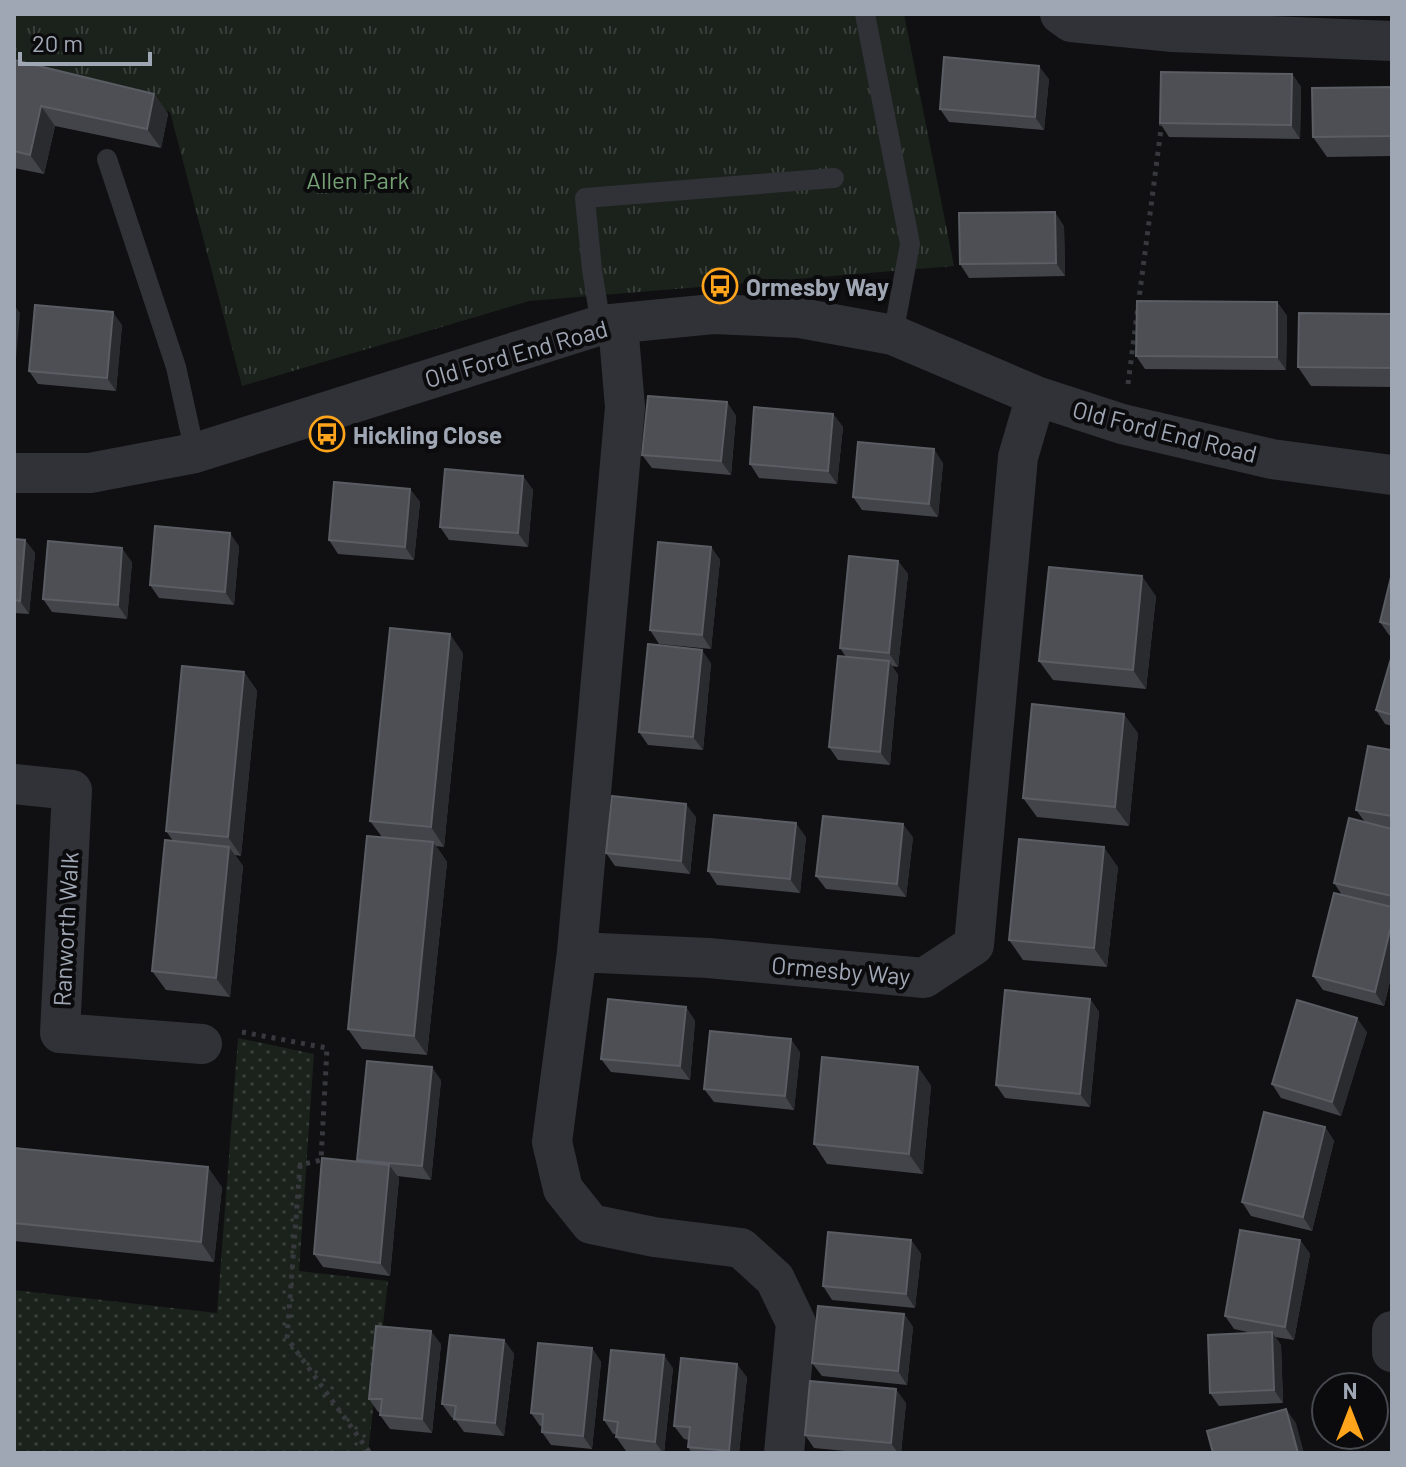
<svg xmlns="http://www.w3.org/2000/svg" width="1406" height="1467" font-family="Barlow,sans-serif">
<defs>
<pattern id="grass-dots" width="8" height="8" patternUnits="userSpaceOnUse" patternTransform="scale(2)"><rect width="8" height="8" fill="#1a221b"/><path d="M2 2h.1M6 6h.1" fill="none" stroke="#383f3a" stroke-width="1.8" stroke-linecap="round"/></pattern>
<pattern id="park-tufts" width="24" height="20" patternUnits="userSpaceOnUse" patternTransform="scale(2)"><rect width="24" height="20" fill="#1a221b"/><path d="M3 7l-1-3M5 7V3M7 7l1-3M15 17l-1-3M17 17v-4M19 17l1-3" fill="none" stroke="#383f3a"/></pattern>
</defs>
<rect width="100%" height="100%" fill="#101012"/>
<path fill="url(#grass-dots)" d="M238,1038L314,1054L299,1271L388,1281L368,1453H14V1290L217,1313Z"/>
<path fill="url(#park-tufts)" d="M14,14H904L954,266L529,301L242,386L170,112L14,68Z"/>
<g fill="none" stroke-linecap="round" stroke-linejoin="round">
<path stroke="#37393e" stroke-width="5" stroke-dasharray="4 6" stroke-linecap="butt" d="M1128,384L1162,121
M242,1032L327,1048L321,1160L300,1165L287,1338L370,1453"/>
<path stroke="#313237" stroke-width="20" d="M865,14L910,244L893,335
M107,159L176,367L195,453
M601,325L592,270L585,198L834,178"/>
<path stroke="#313237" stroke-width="40" d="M1060,14L1071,22L1173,32L1392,41
M618,324L625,407L577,952L552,1142L563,1189L591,1224L654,1237L741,1248L775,1279L796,1323L784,1453
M14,473H90L195,453L601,325L713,314L800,318L893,335L1036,396L1122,424L1272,459L1392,475
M14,784L72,790L60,1033L202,1044
M577,952L708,958L924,978L974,945L1018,457L1036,396
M1392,1331V1352"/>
</g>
<path fill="#43444a" d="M14,60L154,94L168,114L161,148L55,126L44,174L14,168Z
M1292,74L1301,87L1300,139L1169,137L1160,123Z
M1049,79L1044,130L949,122L940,109Z
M1392,87V156L1327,157L1313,137Z
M1064,226L1065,276L969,278L960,264Z
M1277,302L1287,316L1286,370L1145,369L1136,356Z
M1392,314V387L1311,386L1298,367Z
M122,325L116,391L38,384L29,371Z
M727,402L736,416L731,475L652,468L642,455Z
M833,414L843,427L837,484L759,478L750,464Z
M943,463L938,517L862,510L853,497Z
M523,476L533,490L528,547L449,540L440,527Z
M410,489L420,502L414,560L338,554L329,540Z
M14,539L25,540L35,553L29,614L14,613Z
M239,546L234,605L159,598L150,585Z
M711,547L720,560L711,649L659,644L650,630Z
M898,561L908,574L898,667L892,666L898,675L890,765L838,760L829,747L846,657L840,648Z
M132,562L127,619L52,612L43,599Z
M1392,573V636L1389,635L1380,622Z
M1156,596L1146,689L1053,680L1039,661Z
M463,653L444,847L436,846L447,862L427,1055L362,1049L348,1029L382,837L370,821Z
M1392,655V726L1385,724L1376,710Z
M711,663L703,750L648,745L639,732Z
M244,672L257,691L241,856L235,855L243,866L230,997L166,990L152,971L173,841L166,831Z
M1138,733L1129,826L1037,817L1023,798Z
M1392,750V973L1384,1006L1323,990L1313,976L1342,895L1334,883L1365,822L1356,810Z
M696,817L690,874L615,866L606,853Z
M806,837L800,893L717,885L708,871Z
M913,837L906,897L826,889L816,876Z
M1118,867L1107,967L1023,960L1009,940Z
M1090,999L1099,1012L1090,1107L1005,1098L996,1085Z
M686,1007L695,1021L690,1080L611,1072L601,1059Z
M1367,1032L1341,1116L1281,1098L1272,1084Z
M800,1052L794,1110L714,1102L704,1089Z
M918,1067L931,1086L923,1174L827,1164L814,1144Z
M441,1080L431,1180L397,1176L399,1178L390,1276L323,1267L314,1254L358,1162L357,1160Z
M1325,1127L1334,1141L1312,1231L1251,1216L1242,1202Z
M14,1148L222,1187L214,1262L14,1241Z
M911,1240L921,1254L915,1308L832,1300L823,1286Z
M1300,1240L1310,1254L1294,1340L1275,1337L1281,1345L1283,1403L1219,1406L1210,1393L1252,1333L1234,1329L1225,1316Z
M904,1314L913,1327L907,1385L822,1376L812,1363Z
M504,1340L514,1354L504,1436L464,1432L454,1418H452L442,1404Z
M441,1344L432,1433L390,1429L380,1415L381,1412H378L369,1399Z
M592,1348L601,1362L592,1449L551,1445L542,1432V1426H540L531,1413Z
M673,1368L664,1453H645L626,1451L616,1437L617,1434H613L604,1420Z
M747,1377L739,1453H692L688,1447L689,1440L684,1439L674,1426Z
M906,1403L901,1453H865L814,1448L805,1435Z"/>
<path fill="#2a2b2f" d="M1039,66L1049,79L1044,130L1035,117Z
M1292,74L1301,87L1300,139L1291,125Z
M154,94L168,114L161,148L147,129Z
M41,106L55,126L44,174L30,155Z
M1055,212L1064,226L1065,276L1056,263Z
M1277,302L1287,316L1286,370L1277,357Z
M14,305L20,313L15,370L14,368Z
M113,312L122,325L116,391L107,378Z
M727,402L736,416L731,475L721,461Z
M833,414L843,427L837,484L828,471Z
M934,449L943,463L938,517L929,504Z
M523,476L533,490L528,547L518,533Z
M410,489L420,502L414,560L405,547Z
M230,533L239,546L234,605L225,592Z
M25,540L35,553L29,614L20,601Z
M711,547L720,560L711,649L702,635Z
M122,548L132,562L127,619L118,605Z
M898,561L908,574L898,667L889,653Z
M1142,576L1156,596L1146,689L1133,670Z
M450,634L463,653L444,847L431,827Z
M702,650L711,663L703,750L693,737Z
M889,661L898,675L890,765L880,752Z
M244,672L257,691L241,856L228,837Z
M1124,714L1138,733L1129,826L1115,807Z
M686,804L696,817L690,874L681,861Z
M796,823L806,837L800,893L790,879Z
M903,824L913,837L906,897L897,884Z
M433,842L447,862L427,1055L414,1036Z
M229,847L243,866L230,997L216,978Z
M1104,847L1118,867L1107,967L1094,948Z
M1392,922V973L1384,1006L1375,992Z
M1090,999L1099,1012L1090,1107L1080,1094Z
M686,1007L695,1021L690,1080L680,1066Z
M1357,1018L1367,1032L1341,1116L1332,1102Z
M791,1039L800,1052L794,1110L785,1096Z
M432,1067L441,1080L431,1180L422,1166Z
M918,1067L931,1086L923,1174L909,1154Z
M1325,1127L1334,1141L1312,1231L1303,1217Z
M389,1165L399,1178L390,1276L380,1263Z
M208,1167L222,1187L214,1262L201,1242Z
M911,1240L921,1254L915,1308L906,1294Z
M1300,1240L1310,1254L1294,1340L1285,1327Z
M904,1314L913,1327L907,1385L898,1371Z
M431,1331L441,1344L432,1433L422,1419Z
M1272,1332L1281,1345L1283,1403L1274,1390Z
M504,1340L514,1354L504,1436L495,1423Z
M592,1348L601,1362L592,1449L583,1436Z
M664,1355L673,1368L664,1453H663L655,1442Z
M737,1364L747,1377L739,1453H730L729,1451Z
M896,1389L906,1403L901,1453H898L891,1443Z
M1286,1409L1296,1423L1304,1453H1298Z"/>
<path fill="#4d4f55" stroke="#5a5d64" stroke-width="2" d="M944,57L1039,66L1035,117L940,109Z
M14,60L154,94L147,129L41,106L30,155L14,151Z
M1161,72L1292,74L1291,125L1160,123Z
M1392,87V136L1313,137L1312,88Z
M1055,212L1056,263L960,264L959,213Z
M1137,301L1277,302V357L1136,356Z
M35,305L113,312L107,378L29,371Z
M1299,313L1392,314V368L1298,367Z
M648,396L727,402L721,461L642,455Z
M754,407L833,414L828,471L750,464Z
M858,442L934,449L929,504L853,497Z
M445,469L523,476L518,533L440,527Z
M334,482L410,489L405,547L329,540Z
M155,526L230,533L225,592L150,585Z
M14,539L25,540L20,601L14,600Z
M48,541L122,548L118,605L43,599Z
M658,542L711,547L702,635L650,630Z
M849,556L898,561L889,653L840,648Z
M1049,567L1142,576L1133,670L1039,661Z
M1392,573V625L1380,622Z
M390,628L450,634L431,827L370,821Z
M648,644L702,650L693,737L639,732Z
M1392,655V715L1376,710Z
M838,656L889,661L880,752L829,747Z
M182,666L244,672L228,837L166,831Z
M1032,704L1124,714L1115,807L1023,798Z
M1368,746L1392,750V816L1356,810Z
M612,796L686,804L681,861L606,853Z
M714,815L796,823L790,879L708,871Z
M823,816L903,824L897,884L816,876Z
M1349,818L1392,829V896L1334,883Z
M367,836L433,842L414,1036L348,1029Z
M1019,839L1104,847L1094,948L1009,940Z
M165,840L229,847L216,978L152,971Z
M1334,893L1392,907V922L1375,992L1313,976Z
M1005,990L1090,999L1080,1094L996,1085Z
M608,999L686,1007L680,1066L601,1059Z
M1297,1000L1357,1018L1332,1102L1272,1084Z
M710,1031L791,1039L785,1096L704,1089Z
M822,1057L918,1067L909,1154L814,1144Z
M367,1061L432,1067L422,1166L357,1160Z
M1264,1112L1325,1127L1303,1217L1242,1202Z
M14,1148L208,1167L201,1242L14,1223Z
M322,1158L389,1165L380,1263L314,1254Z
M1240,1230L1300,1240L1285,1327L1225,1316Z
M828,1232L911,1240L906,1294L823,1286Z
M818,1306L904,1314L898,1371L812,1363Z
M376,1326L431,1331L422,1419L380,1415L382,1399H369Z
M1272,1332L1274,1390L1210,1393L1208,1335Z
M450,1335L504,1340L495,1423L454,1419L456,1406L442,1404Z
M538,1343L592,1348L583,1436L542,1432L543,1414L531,1413Z
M611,1350L664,1355L655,1442L616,1437L618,1422L604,1420Z
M681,1358L737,1364L729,1451L688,1447L690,1427L674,1426Z
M810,1381L896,1389L891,1443L805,1435Z
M1286,1409L1298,1453H1213L1207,1431Z"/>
<defs>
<g id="bus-ring" transform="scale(1.8)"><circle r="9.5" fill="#0b0b0d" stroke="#ffa41b" stroke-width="1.5"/><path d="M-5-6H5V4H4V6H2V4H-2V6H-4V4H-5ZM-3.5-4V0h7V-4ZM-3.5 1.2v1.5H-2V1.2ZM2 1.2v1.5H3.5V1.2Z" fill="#ffa41b"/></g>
</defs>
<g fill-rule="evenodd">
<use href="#bus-ring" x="720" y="286"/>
<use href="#bus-ring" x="327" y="434"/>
</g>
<g text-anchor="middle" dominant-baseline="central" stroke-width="8" stroke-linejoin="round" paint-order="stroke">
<g font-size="24" fill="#75a175" stroke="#0b0b0d">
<text x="358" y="179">Allen Park</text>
</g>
<g font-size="24" font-weight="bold" fill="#a0a7b4" stroke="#0b0b0d" text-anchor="start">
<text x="746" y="286">Ormesby Way</text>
<text x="353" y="434">Hickling Close</text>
</g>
<g font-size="24" fill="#a0a7b4" stroke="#0b0b0d">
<text transform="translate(516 353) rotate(-16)">Old Ford End Road</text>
<text transform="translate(1165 431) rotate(14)">Old Ford End Road</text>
<text transform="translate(65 929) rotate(-87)">Ranworth Walk</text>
<text transform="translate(841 970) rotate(5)">Ormesby Way</text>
</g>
</g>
<rect width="1406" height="1467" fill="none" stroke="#a0a7b4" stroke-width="32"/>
<g transform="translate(1350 1411)"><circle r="38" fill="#0b0b0d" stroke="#474950" stroke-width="2"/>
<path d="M0-6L14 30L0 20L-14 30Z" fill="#ffa41b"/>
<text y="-12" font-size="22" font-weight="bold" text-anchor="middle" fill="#a0a7b4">N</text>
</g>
<path d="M20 52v12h130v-12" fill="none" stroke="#a0a7b4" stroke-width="4"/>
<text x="32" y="52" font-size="24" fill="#a0a7b4" stroke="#0b0b0d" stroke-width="6" paint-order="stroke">20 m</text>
</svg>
